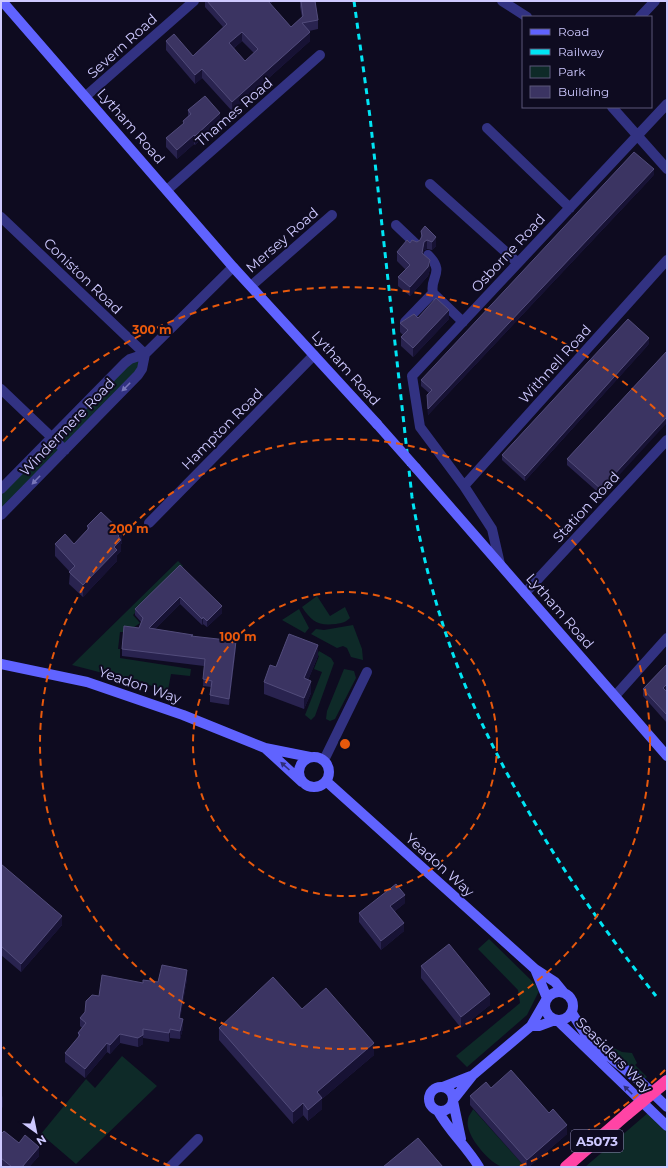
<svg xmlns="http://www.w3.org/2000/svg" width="668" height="1168" font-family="Montserrat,sans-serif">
<rect width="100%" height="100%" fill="#0e0b20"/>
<path fill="#0e2a28" d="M145,354L143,366L1,515V489L125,363Z
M178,561L183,566L133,615L140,623L127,632H120L118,649H120V658L191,669L190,676L171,674L168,690L72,665Z
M317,596L330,616L345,607L350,618C346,622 342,623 336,624C318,626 312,622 302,607Z
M299,609L309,628L305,633L282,620Z
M353,625L362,649L363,660L351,657L347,648L343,646L337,648L311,634L316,629L324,630Z
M319,651L331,658L334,663L315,716L311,720L305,715L322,672L314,669L319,656L317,655Z
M344,669L354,671L356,678L335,719L330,721L326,719L327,711Z
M489,939L536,985L539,991L527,1015L467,1067L456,1056L520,1003L518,990L478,949Z
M608,1045L622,1052L632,1053L637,1063L635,1065L647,1077L644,1079L606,1048Z
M122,1056L157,1086L76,1164L41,1134L86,1079L95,1088Z
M473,1109L525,1167C518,1167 510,1168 503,1167C490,1164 464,1134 468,1120C468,1116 472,1112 473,1109Z
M649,1112L667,1127V1167H585Z"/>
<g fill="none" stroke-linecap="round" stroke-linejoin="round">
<path stroke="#323282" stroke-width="10" d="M502,1L527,17
M640,17L655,1
M86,96L194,1
M612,107L667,169
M487,128L570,208
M430,184L518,263
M167,190L320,55
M1,217L145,354
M396,225L416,244
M428,255C446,273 429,277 433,293L463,322
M251,286L332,215
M405,322L433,293
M1,389L65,450
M464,486L667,260
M1,489L125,363L130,359L145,354L233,267
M1,515L138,375L142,369L145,354
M149,523L314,355
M500,564L492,529L464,486L420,427L412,376L667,104
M525,593L667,440
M615,696L667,638
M324,760L367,672
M170,1167L198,1139"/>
<path stroke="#6063ff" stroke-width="10" d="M2,1L233,267L377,424
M416,468L667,756
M1,664L87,682L183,715L265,748L310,757
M265,748L302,782
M299 772a15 15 0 1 1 30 0a15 15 0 1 1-30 0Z
M326,781L535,969L555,982L564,993
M535,969L547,998
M545 1006a14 14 0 1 1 28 0a14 14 0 1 1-28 0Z
M572,1013L589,1040L642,1083L667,1107
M558,1021L667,1126
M531,1026H539L555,1020
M429 1099a12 12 0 1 1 24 0a12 12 0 1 1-24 0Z
M443,1087L471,1076
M454,1099L473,1075L531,1026L546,1000
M453,1101L461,1139
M438,1111C449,1131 467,1147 479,1167"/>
<path stroke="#ff44a5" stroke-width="12" d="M566,1167L627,1114"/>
<path stroke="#00e5f4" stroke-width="3" stroke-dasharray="6 5" stroke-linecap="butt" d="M354,1L370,117L412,497C420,545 432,593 448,640C491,766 574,893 656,996"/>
<path stroke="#6063ff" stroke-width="10" d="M377,424L416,468"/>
<path stroke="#ff44a5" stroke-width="12" d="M627,1114L667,1081"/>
</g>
<path fill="#29234f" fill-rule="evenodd" d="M205,1H273L270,4L291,27L302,17L300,7V1H315L318,20V29L309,31L310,41L232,111L202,78L195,84L166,50V41L193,56L223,27L205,7ZM242,41L254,53L245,61L234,48Z
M188,110L220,122L195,145L194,144L177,159L166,147V138L183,125V121L188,116Z
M654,175L428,415L427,395L429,393L421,386V380Z
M425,226L436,246L432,250L427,249L424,250L423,254L430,269L428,276L410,296L398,286V277L406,270L397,261V252L421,240V231Z
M418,318L449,319L413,357L401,346V337L403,335L400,332V323Z
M649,344L525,481L502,460V455Z
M667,351L601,495L567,465V459Z
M87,526L122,543L121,544V551L117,555V561L83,597L69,584L70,572L55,556V544H74L87,530Z
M180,565L222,613L207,627L203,624L202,625L180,604L155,629L193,637L236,647L229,705L210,702V695L211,687L203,686L204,666L122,656V649L139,628L141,622L135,615V609Z
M318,656L308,680L311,693L304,709L264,694V682L276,667Z
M667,664V723L643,696V689Z
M1,864L62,925L21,972L1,955Z
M405,903L395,911L404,931L381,950L359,922V913Z
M421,966L490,1005L461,1028L421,978Z
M187,979L180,1018L183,1028L180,1039L170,1038L169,1042L143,1038V1044L138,1047L120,1043L110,1054L107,1052L85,1078L65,1062V1053L78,1038V1033L82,1028L80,1026V1018L99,996L143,983L158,982Z
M302,1009L374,1055L322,1099V1109L308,1121L303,1115L293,1124L219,1040V1028Z
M491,1088L567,1134L529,1167H525L470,1105V1096Z
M1,1134L19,1143L39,1156L29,1167H2L1,1166Z"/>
<path fill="#171234" d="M266,1H273L266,7Z
M242,32V41L229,52V43Z
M310,32V41L232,111V102Z
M202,69V78L195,84V75Z
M220,113V122L195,145V136Z
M194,135V144L177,159V150Z
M654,169V175L428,415V409Z
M436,237V246L432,250V242Z
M427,240V249L424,250L422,262V253L424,242Z
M430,260V269L428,276L410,296V287Z
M449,310V319L413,357V348Z
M649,338V344L525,481V476Z
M667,417V423L601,495V489Z
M122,532V543L121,544V551L117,555V561L83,597V585L114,547L118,536Z
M180,597V604L149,635V628Z
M222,606V613L207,627V621Z
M203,617V624L202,625V619Z
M236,641V647L229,705V699Z
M318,645V656L304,690V678Z
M311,681V693L304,709V698Z
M667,684V692L663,688Z
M405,895V903L390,915V906Z
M62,916V925L21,972V964Z
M404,923V931L381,950V941Z
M187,970V979L179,1027V1018Z
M490,994V1005L461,1028V1017Z
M183,1019V1028L180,1039V1031Z
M170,1029V1038L169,1042V1033Z
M120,1034V1043L110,1054V1045Z
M143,1035V1044L138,1047V1038Z
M107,1043V1052L85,1078V1069Z
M374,1043V1055L322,1099V1109L308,1121V1110L317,1092Z
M3,1096V1107L1,1109V1098Z
M303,1103V1115L293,1124V1112Z
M567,1125V1134L529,1167H527V1160Z
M39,1147V1156L29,1167H22Z"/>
<path fill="#3b3462" stroke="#524c7b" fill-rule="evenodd" d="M207,1H268L291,27L303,16L301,1H315L318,20L302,23L310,32L232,102L202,69L195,75L166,41L174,34L193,56L227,24ZM242,32L258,49L245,61L229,43Z
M205,96L220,113L195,136L194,135L177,150L166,138L184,123L183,121L191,114L188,110Z
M634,152L654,169L428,409L427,395L432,390L421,380Z
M425,226L436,237L432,242L427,240L424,242L422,253L430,260L428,267L410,287L398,277L410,265L397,252L407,240L410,243L412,240L417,242L420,240L422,236L421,231Z
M436,298L449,310L413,348L401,337L408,330L400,323L414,314L418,318Z
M628,319L649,338L525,476L502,455Z
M667,351V417L601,489L567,459Z
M101,512L122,532L118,536L121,540L114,547L117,550L83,585L69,572L75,566L55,544L65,534L74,544L89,528L87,526Z
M180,565L222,606L207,621L203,617L202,619L180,597L149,628L193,635L191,636L236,641L229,699L210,695L212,681L203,679L205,659L122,649L124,626L139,628L143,618L135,609Z
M289,634L318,645L304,678L311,681L304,698L264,682L270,665L276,667Z
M667,664V684L663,688L667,692V715L643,689Z
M1,864L62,916L21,964L1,946Z
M396,884L405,895L390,906L404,923L381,941L359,913Z
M449,944L490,994L461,1017L421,966Z
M162,965L187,970L179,1018L183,1019L180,1031L170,1029L169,1033L143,1029V1035L138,1038L120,1034L110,1045L107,1043L85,1069L65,1053L80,1035L78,1033L86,1023L80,1018L85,1012L86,1001L92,995L99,996L102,975L143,983V980L158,982Z
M273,977L302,1009L326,988L374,1043L317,1092L322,1098L308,1110L303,1103L293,1112L219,1028Z
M511,1070L549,1113L553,1109L567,1125L527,1160L470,1096L486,1082L491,1088Z
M4,1131L19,1143L25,1135L39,1147L22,1167H12L1,1158V1134Z
M418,1138L443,1167H383Z"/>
<defs><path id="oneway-solid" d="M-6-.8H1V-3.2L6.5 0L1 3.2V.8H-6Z"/></defs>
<g fill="#7876ba">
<use href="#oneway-solid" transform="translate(126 387) rotate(135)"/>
<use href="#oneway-solid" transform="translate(36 480) rotate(134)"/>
</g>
<g fill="#2f2e79">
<use href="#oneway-solid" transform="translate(285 766) rotate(-138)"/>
<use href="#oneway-solid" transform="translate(628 1090) rotate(-135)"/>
</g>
<g fill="none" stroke="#e8590c" stroke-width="2" stroke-dasharray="7 5">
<circle cx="345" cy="744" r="152"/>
<circle cx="345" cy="744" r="305"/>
<path d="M665 1070A457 457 0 0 1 520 1166M170 1166A457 457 0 0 1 3 1047M3 441A457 457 0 0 1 665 418"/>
</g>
<g text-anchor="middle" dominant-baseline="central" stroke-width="4" stroke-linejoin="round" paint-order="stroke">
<rect fill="#0e0b20" stroke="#9490bc" stroke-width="1" x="571" y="1130" width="52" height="22" rx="3"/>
<g font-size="13" font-weight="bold" fill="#cec9ff">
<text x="597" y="1141">A5073</text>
</g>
<g font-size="14" fill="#cec9ff" stroke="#0e0b20">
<text transform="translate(122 46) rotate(-42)">Severn Road</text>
<text transform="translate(234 112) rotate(-41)">Thames Road</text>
<text transform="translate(131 126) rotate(49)">Lytham Road</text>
<text transform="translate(282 240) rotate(-41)">Mersey Road</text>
<text transform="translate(508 253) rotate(-47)">Osborne Road</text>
<text transform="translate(83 276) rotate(44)">Coniston Road</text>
<text transform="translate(555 364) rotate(-48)">Withnell Road</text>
<text transform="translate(346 368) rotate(48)">Lytham Road</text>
<text transform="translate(67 427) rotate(-46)">Windermere Road</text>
<text transform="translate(222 429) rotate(-45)">Hampton Road</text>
<text transform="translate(586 507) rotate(-47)">Station Road</text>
<text transform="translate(560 611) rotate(49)">Lytham Road</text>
<text transform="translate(140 685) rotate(19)">Yeadon Way</text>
<text transform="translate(440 865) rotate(42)">Yeadon Way</text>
<text transform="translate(614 1055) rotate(45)">Seasiders Way</text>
</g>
</g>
<circle cx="345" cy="744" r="6" fill="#e8590c" stroke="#0e0b20" stroke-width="2"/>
<g font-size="12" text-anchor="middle" font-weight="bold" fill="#e8590c" stroke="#0e0b20" stroke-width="4" stroke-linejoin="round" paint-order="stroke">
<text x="152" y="334">300 m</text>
<text x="129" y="533">200 m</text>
<text x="238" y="641">100 m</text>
</g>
<rect width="668" height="1168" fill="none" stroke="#cec9ff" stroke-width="4"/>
<rect x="522" y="16" width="130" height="92" fill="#0e0b20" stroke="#5b5779"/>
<rect x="530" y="29" width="20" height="6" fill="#6063ff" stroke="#5b5779"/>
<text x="558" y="36" font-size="12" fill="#cec9ff">Road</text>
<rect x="530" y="49" width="20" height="6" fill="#00e5f4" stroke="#5b5779"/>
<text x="558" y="56" font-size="12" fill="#cec9ff">Railway</text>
<rect x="530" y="66" width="20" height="12" fill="#0e2a28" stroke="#5b5779"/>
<text x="558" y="76" font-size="12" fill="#cec9ff">Park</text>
<rect x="530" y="86" width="20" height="12" fill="#3b3462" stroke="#5b5779"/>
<text x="558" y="96" font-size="12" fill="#cec9ff">Building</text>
<g transform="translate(36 1132) rotate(147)" stroke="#0e0b20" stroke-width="3" paint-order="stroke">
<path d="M0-3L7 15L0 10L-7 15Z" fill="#cec9ff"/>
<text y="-6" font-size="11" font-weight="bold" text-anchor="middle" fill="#cec9ff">N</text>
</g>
</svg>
